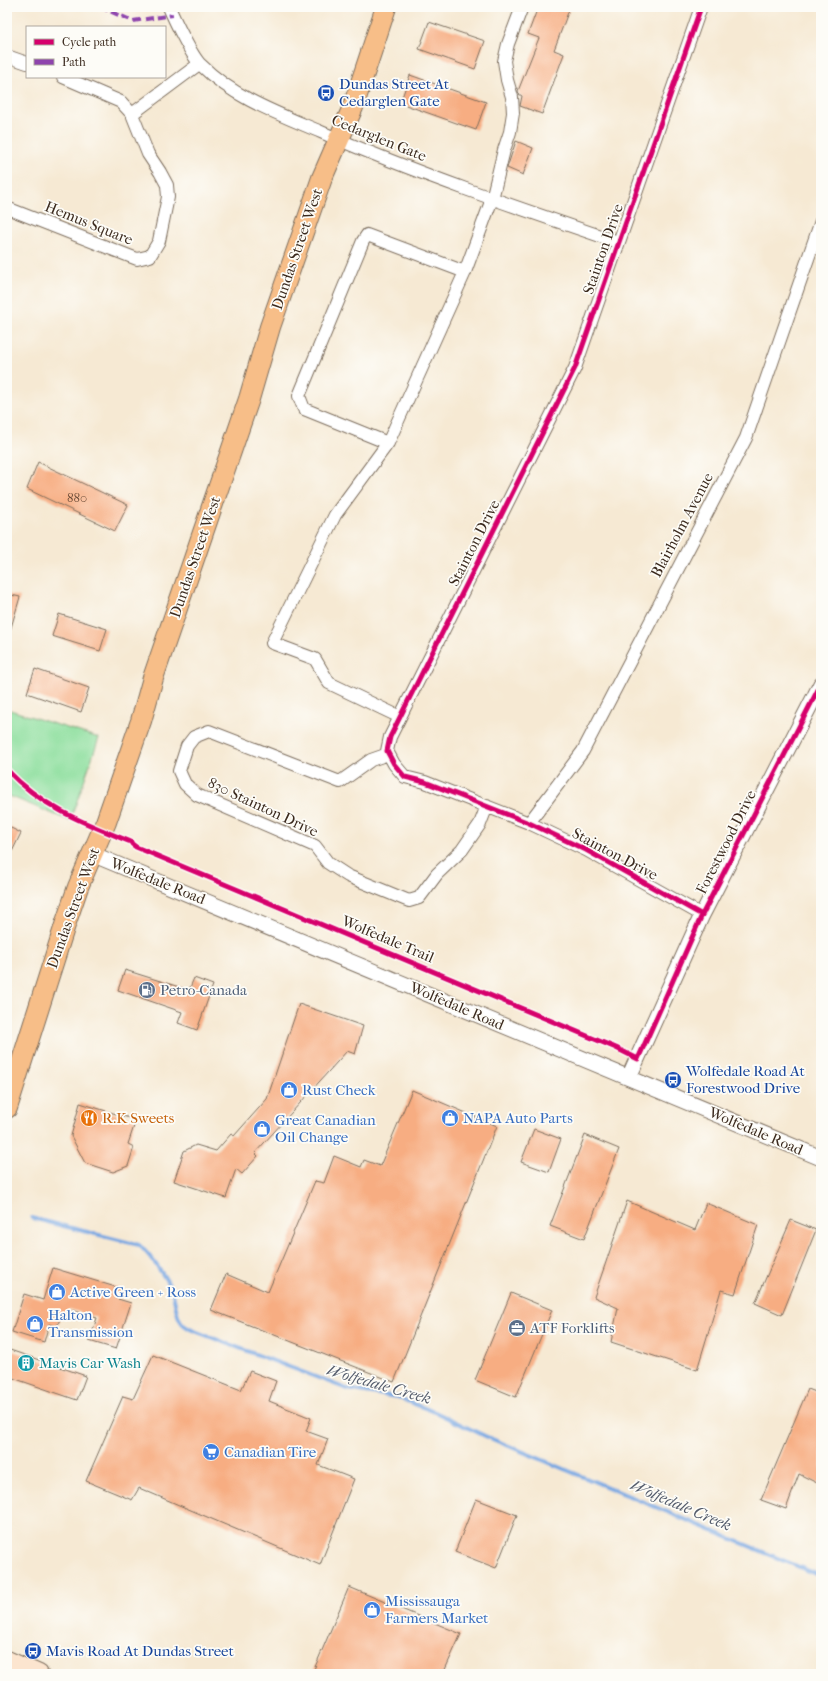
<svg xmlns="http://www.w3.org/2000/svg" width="828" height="1681" font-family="'IM FELL French Canon',serif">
<rect width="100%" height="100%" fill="#fdfcf7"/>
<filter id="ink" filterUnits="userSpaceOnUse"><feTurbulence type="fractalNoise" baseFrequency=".025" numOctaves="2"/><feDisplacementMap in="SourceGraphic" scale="8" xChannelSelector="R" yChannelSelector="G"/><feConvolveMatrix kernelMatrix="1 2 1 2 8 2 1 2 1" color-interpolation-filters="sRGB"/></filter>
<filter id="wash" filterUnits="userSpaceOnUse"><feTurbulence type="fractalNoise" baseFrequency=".012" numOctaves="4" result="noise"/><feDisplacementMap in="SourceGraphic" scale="16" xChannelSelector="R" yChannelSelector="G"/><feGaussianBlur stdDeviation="0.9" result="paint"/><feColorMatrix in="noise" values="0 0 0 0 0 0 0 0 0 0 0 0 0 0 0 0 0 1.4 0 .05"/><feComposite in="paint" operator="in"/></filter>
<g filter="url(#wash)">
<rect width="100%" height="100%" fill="#f6e9d3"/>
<path fill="#8edf9f" stroke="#64845e" d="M7,709L99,738L70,821L7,795Z"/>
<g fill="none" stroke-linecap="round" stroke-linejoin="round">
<path stroke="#79a7e2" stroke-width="4" d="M32,1218L139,1245C151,1256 165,1276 172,1291C175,1299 176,1317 182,1323C184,1326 189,1328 192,1330L347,1389L396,1397L435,1412L485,1436L821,1576"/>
</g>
<g id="blocks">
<path fill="#f7ad82" d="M538,7H570L554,50L564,54L542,114L520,106L522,96L519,94L518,91L539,38L528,34Z
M429,22L485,41L475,69L419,49Z
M410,75L486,102L476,130L400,103Z
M516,141L533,148L523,175L507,168Z
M38,462L128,505L115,531L27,489Z
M7,594L20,597L10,631H7Z
M59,614L107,629L100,651L52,636Z
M35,669L89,688L81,712L27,693Z
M7,826L21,833L7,862Z
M125,970L189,990L194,978L213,985L197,1030L178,1023L182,1012L118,990Z
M299,1004L363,1026L355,1054L347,1051L255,1153L258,1156L242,1174L236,1169L226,1198L174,1181L184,1151L196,1145L216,1151L231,1134L234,1136L267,1099Z
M412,1090L497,1126L394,1382L211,1310L226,1274L268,1292L315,1181L324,1183L334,1156L361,1167L364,1160L380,1166Z
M80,1103L136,1120L128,1144L134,1147L128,1166L113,1172L85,1163L71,1136Z
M534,1129L561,1139L549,1172L521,1162Z
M585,1135L619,1149L584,1239L550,1226Z
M627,1201L695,1230L706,1203L758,1225L735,1294L721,1290L697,1370L611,1342L618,1308L594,1297Z
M791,1220L816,1230L782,1315L755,1303Z
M53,1268L122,1289L118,1299L131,1303L116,1349L89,1341L97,1318L69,1309L66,1318L61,1316L57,1327L49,1324L44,1342L12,1332L24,1294L43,1300Z
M511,1293L552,1310L516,1397L475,1380Z
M7,1349L86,1376L77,1400L7,1376Z
M153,1355L241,1390L250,1371L276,1381L269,1401L311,1418L306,1431L328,1439L318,1465L354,1479L320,1565L139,1488L132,1500L86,1481L123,1396L133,1399Z
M808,1389L821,1394V1485L799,1474L786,1509L761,1500Z
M476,1499L517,1515L496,1568L455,1552Z
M349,1587L461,1634L443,1674H312Z"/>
</g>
</g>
<g filter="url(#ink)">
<use href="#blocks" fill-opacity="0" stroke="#7c6d5d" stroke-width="1"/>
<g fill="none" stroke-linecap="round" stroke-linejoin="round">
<g stroke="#7c6d5d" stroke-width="14">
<path id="minor" d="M169,7C174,19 192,57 201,65C234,98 279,114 321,132C418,174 518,208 618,242
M701,7L575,368L400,717L390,737L387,751L394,764L405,777L425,782L529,823L586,850L702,915
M7,56L27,63
M132,114L199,64
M7,208L137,259L150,256L159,241L168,197L167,185L160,172L148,154L132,114L121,102L63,77
M388,443L304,409L299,396L363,241L367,235L465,272
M400,717L329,683L315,659L272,643L335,515L388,443L465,272L492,199L504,150L510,132L513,113L512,97L507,80L504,61L508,44L522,7
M388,754L371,760L340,782L209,731L194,737L187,746L179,771L185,784L197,795L315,846L328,863L348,876L409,901L419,898L437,874L462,850L480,824L487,806
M529,823L583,751L746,438L821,221"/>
</g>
<g stroke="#7c6d5d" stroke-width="17">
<path id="tertiary" d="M92,854L821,1158
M629,1077L702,915L821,684"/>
</g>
<g stroke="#7c6d5d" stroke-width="20">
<path id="secondary" d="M7,1660L39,1674"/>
</g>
<g stroke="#7c6d5d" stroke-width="22">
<path id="primary" d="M7,1108L66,922L78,887L106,822L141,721L153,678L249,399L270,327L322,178L353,107L386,7"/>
</g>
<use href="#minor" stroke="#fff" stroke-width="12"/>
<use href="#tertiary" stroke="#fff" stroke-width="15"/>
<use href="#secondary" stroke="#fce5cf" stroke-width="18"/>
<use href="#primary" stroke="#f7be88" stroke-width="20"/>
<path stroke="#8e44ad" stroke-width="4" stroke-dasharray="8 4" stroke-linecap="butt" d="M100,7L133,21L173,15"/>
<g stroke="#fdfcf7" stroke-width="8">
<path id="cycleway" d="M701,7L575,368L400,717L390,737L387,751L394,764L405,777L425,782L529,823L586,850L702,915
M7,770C43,808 84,823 131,842L132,844L136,847L616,1048L638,1059L702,915L821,684"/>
</g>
<use href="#cycleway" stroke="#d6006c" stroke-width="5"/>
</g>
</g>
<defs>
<g id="bus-disc" transform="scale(0.9)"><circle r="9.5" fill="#1a4fb4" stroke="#fdfcf7"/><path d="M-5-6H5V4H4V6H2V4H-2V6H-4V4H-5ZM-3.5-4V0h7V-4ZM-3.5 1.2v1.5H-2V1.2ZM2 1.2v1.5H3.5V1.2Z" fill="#fff"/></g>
<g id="fuel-disc" transform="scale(0.9)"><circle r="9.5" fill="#5c6f8a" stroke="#fdfcf7"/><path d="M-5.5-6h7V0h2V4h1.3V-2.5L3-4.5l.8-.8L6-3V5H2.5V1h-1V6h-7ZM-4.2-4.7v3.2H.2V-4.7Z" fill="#fff"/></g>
<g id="shop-disc" transform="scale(0.9)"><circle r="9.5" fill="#3f7fe0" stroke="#fdfcf7"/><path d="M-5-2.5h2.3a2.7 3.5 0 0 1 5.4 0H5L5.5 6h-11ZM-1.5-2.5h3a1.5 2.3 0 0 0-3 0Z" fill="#fff"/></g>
<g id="restaurant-disc" transform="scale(0.9)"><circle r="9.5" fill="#e8710a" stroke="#fdfcf7"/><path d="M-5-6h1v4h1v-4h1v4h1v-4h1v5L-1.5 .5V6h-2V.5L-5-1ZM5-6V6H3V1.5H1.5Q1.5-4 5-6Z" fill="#fff"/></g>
<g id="office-disc" transform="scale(0.9)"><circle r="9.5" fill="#5c6f8a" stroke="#fdfcf7"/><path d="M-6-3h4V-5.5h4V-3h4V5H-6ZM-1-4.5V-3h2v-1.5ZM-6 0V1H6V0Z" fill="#fff"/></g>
<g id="building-disc" transform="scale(0.9)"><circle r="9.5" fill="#0f9aa8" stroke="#fdfcf7"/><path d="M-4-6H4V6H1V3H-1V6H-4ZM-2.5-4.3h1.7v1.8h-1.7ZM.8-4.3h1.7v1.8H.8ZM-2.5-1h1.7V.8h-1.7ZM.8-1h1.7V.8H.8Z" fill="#fff"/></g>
<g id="supermarket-disc" transform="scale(0.9)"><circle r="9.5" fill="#3f7fe0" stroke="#fdfcf7"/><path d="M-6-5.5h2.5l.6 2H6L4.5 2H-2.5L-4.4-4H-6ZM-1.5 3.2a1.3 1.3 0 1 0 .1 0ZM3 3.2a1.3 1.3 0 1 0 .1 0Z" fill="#fff"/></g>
</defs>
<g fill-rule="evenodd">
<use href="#bus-disc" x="326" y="93"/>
<use href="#fuel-disc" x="147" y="990"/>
<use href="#bus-disc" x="673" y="1080"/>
<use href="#shop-disc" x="289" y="1090"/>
<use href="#restaurant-disc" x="89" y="1118"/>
<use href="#shop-disc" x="450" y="1118"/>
<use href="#shop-disc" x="262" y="1129"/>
<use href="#shop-disc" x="57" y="1292"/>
<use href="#shop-disc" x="35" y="1324"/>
<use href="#office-disc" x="517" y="1328"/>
<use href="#building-disc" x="26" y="1363"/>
<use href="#supermarket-disc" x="211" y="1452"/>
<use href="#shop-disc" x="372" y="1610"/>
<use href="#bus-disc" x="33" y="1651"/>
</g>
<g text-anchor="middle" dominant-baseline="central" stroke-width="3.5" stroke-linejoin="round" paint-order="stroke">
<g font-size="13" fill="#6a4b37">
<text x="77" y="497">880</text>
</g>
<g font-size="15" fill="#164399" stroke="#fdfcf7" text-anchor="start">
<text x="339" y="84">Dundas Street At<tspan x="339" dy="17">Cedarglen Gate</tspan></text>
<text x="686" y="1071">Wolfedale Road At<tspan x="686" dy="17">Forestwood Drive</tspan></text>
<text x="46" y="1651">Mavis Road At Dundas Street</text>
</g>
<g font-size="15" fill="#3b2a1e" stroke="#fdfcf7">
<text transform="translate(379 138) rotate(22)">Cedarglen Gate</text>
<text transform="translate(89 223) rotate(22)">Hemus Square</text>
<text transform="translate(297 249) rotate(-71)">Dundas Street West</text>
<text transform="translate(603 249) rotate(-71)">Stainton Drive</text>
<text transform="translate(682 525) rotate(-62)">Blairholm Avenue</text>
<text transform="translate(474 543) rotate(-63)">Stainton Drive</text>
<text transform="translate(195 557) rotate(-71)">Dundas Street West</text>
<text transform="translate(263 807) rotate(25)">830 Stainton Drive</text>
<text transform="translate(726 842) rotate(-63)">Forestwood Drive</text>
<text transform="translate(615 854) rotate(28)">Stainton Drive</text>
<text transform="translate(158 881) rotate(22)">Wolfedale Road</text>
<text transform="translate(73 908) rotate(-70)">Dundas Street West</text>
<text transform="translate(388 939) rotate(23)">Wolfedale Trail</text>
<text transform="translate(457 1006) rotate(23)">Wolfedale Road</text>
<text transform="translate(756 1131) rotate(23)">Wolfedale Road</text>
</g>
<g font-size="15" fill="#4e5e75" stroke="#fdfcf7" text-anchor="start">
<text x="160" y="990">Petro-Canada</text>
<text x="530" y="1328">ATF Forklifts</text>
</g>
<g font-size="15" fill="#366cbe" stroke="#fdfcf7" text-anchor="start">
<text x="302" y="1090">Rust Check</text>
<text x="463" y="1118">NAPA Auto Parts</text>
<text x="275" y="1120">Great Canadian<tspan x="275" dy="17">Oil Change</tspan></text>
<text x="70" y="1292">Active Green + Ross</text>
<text x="48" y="1315">Halton<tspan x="48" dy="17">Transmission</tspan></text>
<text x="224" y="1452">Canadian Tire</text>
<text x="385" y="1601">Mississauga<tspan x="385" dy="17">Farmers Market</tspan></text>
</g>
<g font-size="15" fill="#c56008" stroke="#fdfcf7" text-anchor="start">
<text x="102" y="1118">R.K Sweets</text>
</g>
<g font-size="15" fill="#0d838f" stroke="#fdfcf7" text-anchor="start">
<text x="39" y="1363">Mavis Car Wash</text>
</g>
<g font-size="16" font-style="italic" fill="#545c6c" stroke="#fdfcf7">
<text transform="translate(379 1384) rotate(16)">Wolfedale Creek</text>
<text transform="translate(681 1505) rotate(23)">Wolfedale Creek</text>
</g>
</g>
<rect width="828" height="1681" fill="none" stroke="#fdfcf7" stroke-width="24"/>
<rect x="26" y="26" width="140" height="52" fill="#fdfcf7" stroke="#afa8a0"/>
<rect x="34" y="39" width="20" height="6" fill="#d6006c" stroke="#afa8a0"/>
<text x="62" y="46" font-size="12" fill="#3b2a1e">Cycle path</text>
<rect x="34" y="59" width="20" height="6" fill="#8e44ad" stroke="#afa8a0"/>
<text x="62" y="66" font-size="12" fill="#3b2a1e">Path</text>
</svg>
